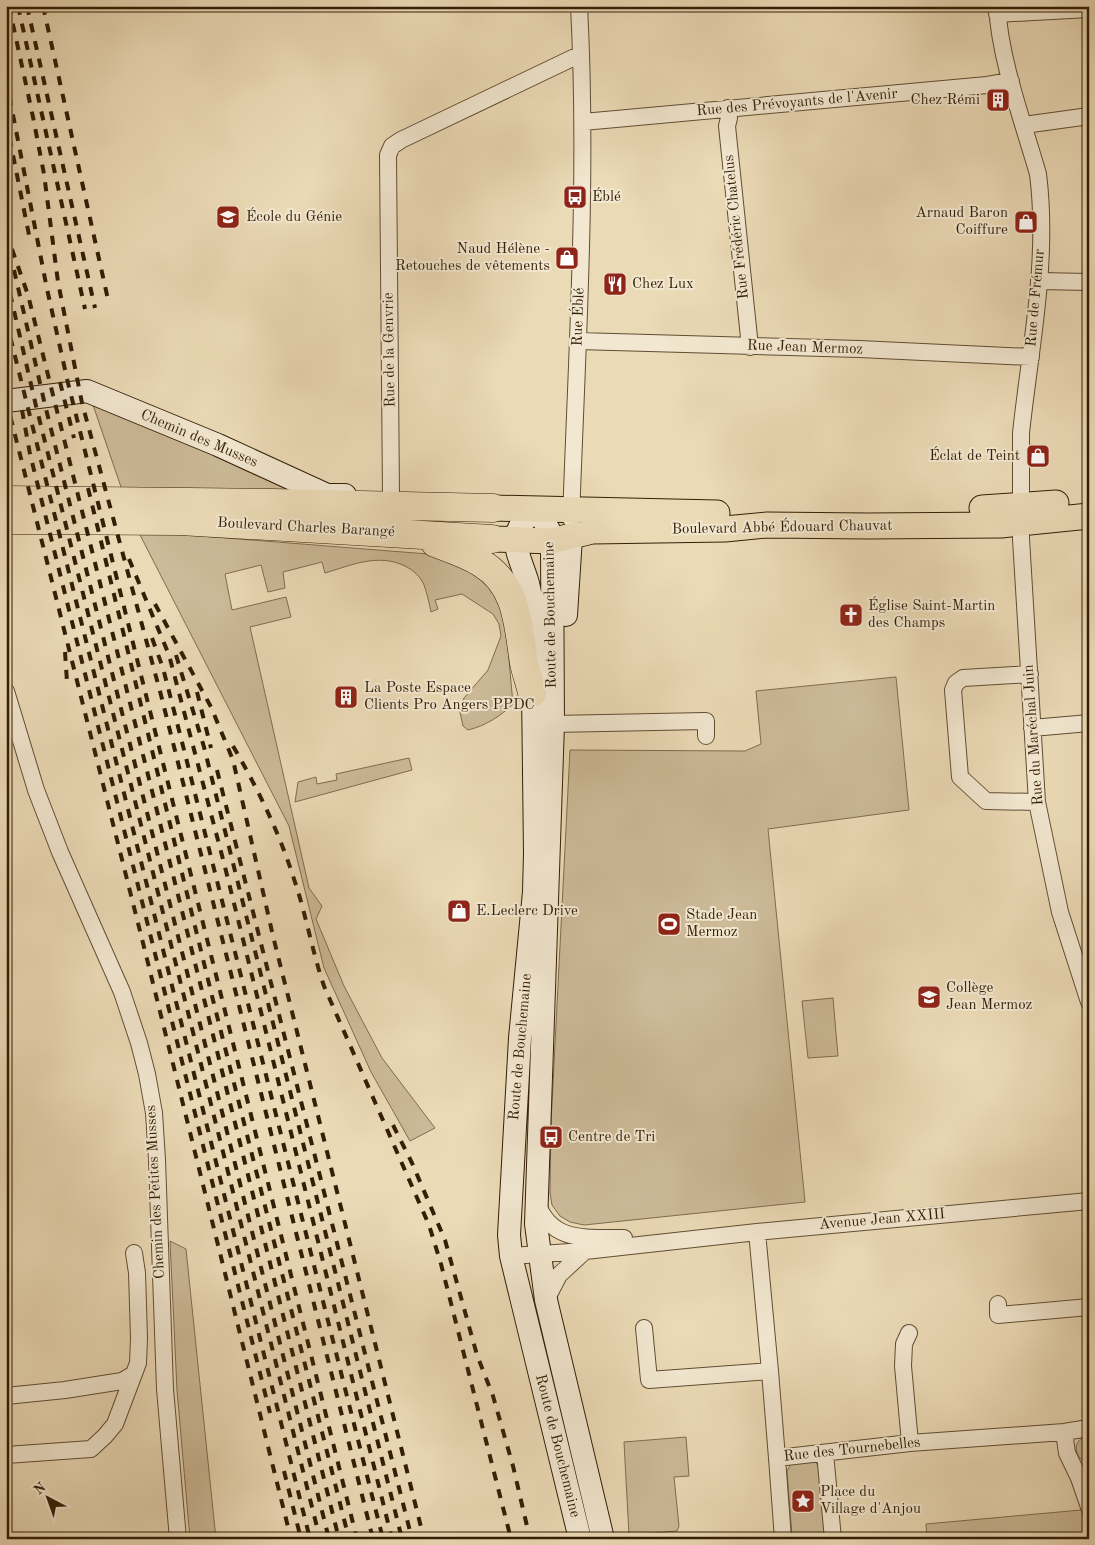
<svg xmlns="http://www.w3.org/2000/svg" width="1095" height="1545" font-family="'Old Standard TT',serif">
<rect width="100%" height="100%" fill="#ebdab6"/>
<filter id="stains"><feTurbulence type="fractalNoise" baseFrequency=".004" numOctaves="4"/><feColorMatrix values="0 0 0 0 .2 0 0 0 0 .09 0 0 0 0 .02 0 0 0 .5 -.17"/></filter>
<radialGradient id="worn" r=".72"><stop offset=".6" stop-color="#630" stop-opacity="0"/><stop offset="1" stop-color="#630" stop-opacity=".3"/></radialGradient>
<path fill="#ccba98" stroke="#806c4f" d="M92,402L298,490H122Z
M138,531L428,554L471,570L492,587L505,616L513,704C501,716 485,726 468,730L463,726L460,712L464,698L488,670L501,636L499,624L493,614L462,594L435,600L438,609L431,612C429,603 427,593 424,585C420,576 413,570 405,566C378,553 352,565 325,573L322,562L283,572L285,588L268,592L261,565L225,574L232,610L286,597L291,617L250,627L309,888L322,906L316,919L344,986L382,1058L435,1128L410,1141L371,1072L324,968L289,826Z
M896,677L909,810L768,829L805,1202L584,1225L570,1222L560,1216L552,1205L550,1193L551,1123L570,750L745,751L761,744L756,691Z
M409,758L412,770L295,802L298,782L316,777L317,784L337,780L336,774Z
M833,998L838,1056L808,1058L802,1001Z
M170,1241L186,1249L216,1539H190L177,1390Z
M1089,1435V1465C1074,1458 1070,1440 1089,1435Z
M686,1437L689,1476L674,1477L679,1526L677,1531L629,1535L624,1442Z
M804,1460L816,1462L820,1471L826,1539H793L792,1536L787,1471L791,1464Z
M1081,1510L1089,1532V1539H927L926,1524Z"/>
<g fill="none" stroke-linecap="round" stroke-linejoin="round">
<g stroke="#614d32" stroke-width="18">
<path id="street" d="M997,6C1000,60 1023,122 1038,174C1049,261 1030,348 1021,433V539L1037,802L1060,912L1089,1002
M997,14L1089,9
M728,108L729,118L727,126L750,347
M583,122L987,85L1011,81
M1024,125L1089,116
M1039,281L1089,282
M578,341L859,349L1031,357
M391,495L388,155L392,146L401,140L581,54
M571,519C577,348 588,177 579,6
M1030,674L963,678L956,683L953,690L960,777L986,801L1037,802
M6,691L36,790L60,852L122,992L139,1043L147,1074L154,1113L157,1160L165,1389L178,1539
M553,724L706,721V736
M1032,728L1089,723
M537,1203C552,1244 588,1237 624,1238
M757,1232L770,1371L777,1458L910,1443L1064,1432L1089,1428
M511,1256L585,1251L757,1232L1089,1201
M546,1300L559,1275L585,1251
M998,1304V1315L1089,1307
M644,1328L649,1380L770,1371
M909,1333L904,1344L903,1366L910,1443
M6,1396L65,1390L122,1381L132,1375
M1064,1432L1067,1453L1079,1478L1089,1475
M825,1453L833,1539
M6,1455L91,1449L105,1436L115,1424L138,1363L139,1338L137,1273L134,1253
M777,1458L783,1539
M1079,1478L1089,1507"/>
</g>
<g stroke="#331e06" stroke-width="24">
<path id="secondary" d="M6,401L87,391L218,445L327,495H345
M566,615L571,537
M580,1539L511,1256L509,1235L520,1038L534,892L535,853L532,607C531,598 530,589 527,580C517,549 504,533 537,509L549,530L552,548L553,724L536,1224L546,1300L603,1539"/>
</g>
<g stroke="#331e06" stroke-width="27">
<path id="primary" d="M493,508L717,513
M982,508L1056,503
M492,539L551,541L592,531L725,529L767,525L868,526L1001,525L1089,516"/>
</g>
<g stroke="#331e06" stroke-width="29">
<path id="highway" d="M6,500L273,503L493,508
M6,520L180,521L492,539
M435,543C451,549 467,554 481,563C518,585 518,626 524,663C526,673 530,683 532,693"/>
</g>
<use href="#street" stroke="#f2e7d0" stroke-width="16"/>
<use href="#secondary" stroke="#f2e7d0" stroke-width="22"/>
<use href="#primary" stroke="#ebdab6" stroke-width="25"/>
<use href="#highway" stroke="#ebdab6" stroke-width="28"/>
<path stroke="#331e06" stroke-width="4" stroke-dasharray="9 9" stroke-linecap="butt" d="M9,6L33,117L44,174L58,282L82,403L161,695L373,1539
M18,6L85,309
M27,6L95,308
M43,6L109,304
M6,79L47,289L68,383L357,1539
M6,120L30,240
M6,232L28,295L339,1539
M14,270L45,405L329,1539
M6,276L36,406L320,1539
M6,320L310,1539
M60,382L74,438
M6,399L140,931L291,1539
M22,410L30,454L270,1413
M88,488L213,1000L349,1539
M129,559L169,655L224,863L392,1539
M155,604L211,707L233,760L273,936L424,1539
M152,638L163,668L182,742L383,1539
M65,652L67,682
M176,655L204,747L402,1539
M197,692L211,748
M233,746C258,789 279,832 294,879C306,914 312,951 324,986L429,1225L441,1264L511,1539
M217,770L412,1539
M393,1125L412,1163L445,1240L477,1355L493,1396L513,1466L530,1539
M284,1471L301,1539"/>
</g>
<defs>
<g id="building-square" transform="scale(1.25)"><rect x="-9" y="-9" width="18" height="18" rx="4" fill="#8f2418" stroke="#f2e7d0"/><path d="M-4-6H4V6H1V3H-1V6H-4ZM-2.5-4.3h1.7v1.8h-1.7ZM.8-4.3h1.7v1.8H.8ZM-2.5-1h1.7V.8h-1.7ZM.8-1h1.7V.8H.8Z" fill="#fff"/></g>
<g id="bus-square" transform="scale(1.25)"><rect x="-9" y="-9" width="18" height="18" rx="4" fill="#8f2418" stroke="#f2e7d0"/><path d="M-5-6H5V4H4V6H2V4H-2V6H-4V4H-5ZM-3.5-4V0h7V-4ZM-3.5 1.2v1.5H-2V1.2ZM2 1.2v1.5H3.5V1.2Z" fill="#fff"/></g>
<g id="university-square" transform="scale(1.25)"><rect x="-9" y="-9" width="18" height="18" rx="4" fill="#8f2418" stroke="#f2e7d0"/><path d="M0-5L7-2L0 1L-7-2ZM-4 1L0 2.5L4 1V4Q0 6-4 4Z" fill="#fff"/></g>
<g id="shop-square" transform="scale(1.25)"><rect x="-9" y="-9" width="18" height="18" rx="4" fill="#8f2418" stroke="#f2e7d0"/><path d="M-5-2.5h2.3a2.7 3.5 0 0 1 5.4 0H5L5.5 6h-11ZM-1.5-2.5h3a1.5 2.3 0 0 0-3 0Z" fill="#fff"/></g>
<g id="restaurant-square" transform="scale(1.25)"><rect x="-9" y="-9" width="18" height="18" rx="4" fill="#8f2418" stroke="#f2e7d0"/><path d="M-5-6h1v4h1v-4h1v4h1v-4h1v5L-1.5 .5V6h-2V.5L-5-1ZM5-6V6H3V1.5H1.5Q1.5-4 5-6Z" fill="#fff"/></g>
<g id="church-square" transform="scale(1.25)"><rect x="-9" y="-9" width="18" height="18" rx="4" fill="#8f2418" stroke="#f2e7d0"/><path d="M-1.2-6h2.4v3.5h3.3v2.4h-3.3V6h-2.4V-.1h-3.3v-2.4h3.3Z" fill="#fff"/></g>
<g id="stadium-square" transform="scale(1.25)"><rect x="-9" y="-9" width="18" height="18" rx="4" fill="#8f2418" stroke="#f2e7d0"/><path d="M0-5a6.5 5 0 1 0 0 10a6.5 5 0 1 0 0-10ZM-3.5-1.8h7v3.6h-7Z" fill="#fff"/></g>
<g id="school-square" transform="scale(1.25)"><rect x="-9" y="-9" width="18" height="18" rx="4" fill="#8f2418" stroke="#f2e7d0"/><path d="M0-5L7-2L0 1L-7-2ZM-4 1L0 2.5L4 1V4Q0 6-4 4Z" fill="#fff"/></g>
<g id="sight-square" transform="scale(1.25)"><rect x="-9" y="-9" width="18" height="18" rx="4" fill="#8f2418" stroke="#f2e7d0"/><path d="M0-6L1.8-2.2L6-1.7L2.9 1.2L3.7 5.4L0 3.3L-3.7 5.4L-2.9 1.2L-6-1.7L-1.8-2.2Z" fill="#fff"/></g>
</defs>
<g fill-rule="evenodd">
<use href="#building-square" x="998" y="100"/>
<use href="#bus-square" x="575" y="197"/>
<use href="#university-square" x="228" y="217"/>
<use href="#shop-square" x="1026" y="222"/>
<use href="#shop-square" x="567" y="258"/>
<use href="#restaurant-square" x="615" y="284"/>
<use href="#shop-square" x="1038" y="456"/>
<use href="#church-square" x="851" y="615"/>
<use href="#building-square" x="346" y="697"/>
<use href="#shop-square" x="459" y="911"/>
<use href="#stadium-square" x="669" y="924"/>
<use href="#school-square" x="929" y="997"/>
<use href="#bus-square" x="551" y="1137"/>
<use href="#sight-square" x="803" y="1501"/>
</g>
<g text-anchor="middle" dominant-baseline="central" stroke-width="4" stroke-linejoin="round" paint-order="stroke">
<g font-size="15" fill="#331e06" stroke="#f2e7d0" text-anchor="start">
<text x="980" y="100" text-anchor="end">Chez Rémi</text>
<text x="592" y="197">Éblé</text>
<text x="1008" y="213" text-anchor="end">Arnaud Baron<tspan x="1008" dy="17">Coiffure</tspan></text>
<text x="246" y="217">École du Génie</text>
<text x="550" y="249" text-anchor="end">Naud Hélène -<tspan x="550" dy="17">Retouches de vêtements</tspan></text>
<text x="632" y="284">Chez Lux</text>
<text x="1020" y="456" text-anchor="end">Éclat de Teint</text>
<text x="868" y="606">Église Saint-Martin<tspan x="868" dy="17">des Champs</tspan></text>
<text x="364" y="688">La Poste Espace<tspan x="364" dy="17">Clients Pro Angers PPDC</tspan></text>
<text x="476" y="911">E.Leclerc Drive</text>
<text x="686" y="915">Stade Jean<tspan x="686" dy="17">Mermoz</tspan></text>
<text x="946" y="988">Collège<tspan x="946" dy="17">Jean Mermoz</tspan></text>
<text x="568" y="1137">Centre de Tri</text>
<text x="820" y="1492">Place du<tspan x="820" dy="17">Village d'Anjou</tspan></text>
</g>
<g font-size="15" fill="#331e06" stroke="#f2e7d0">
<text transform="translate(797 103) rotate(-5)">Rue des Prévoyants de l'Avenir</text>
<text transform="translate(737 227) rotate(-96)">Rue Frédéric Chatelus</text>
<text transform="translate(1036 298) rotate(-85)">Rue de Frémur</text>
<text transform="translate(579 317) rotate(-88)">Rue Éblé</text>
<text transform="translate(805 348) rotate(2)">Rue Jean Mermoz</text>
<text transform="translate(390 350) rotate(-91)">Rue de la Genvrie</text>
<text transform="translate(199 439) rotate(23)">Chemin des Musses</text>
<text transform="translate(306 528) rotate(3)">Boulevard Charles Barangé</text>
<text transform="translate(782 528) rotate(-1)">Boulevard Abbé Édouard Chauvat</text>
<text transform="translate(551 615) rotate(-91)">Route de Bouchemaine</text>
<text transform="translate(1034 735) rotate(-94)">Rue du Maréchal Juin</text>
<text transform="translate(521 1047) rotate(-85)">Route de Bouchemaine</text>
<text transform="translate(156 1192) rotate(-93)">Chemin des Petites Musses</text>
<text transform="translate(882 1220) rotate(-5)">Avenue Jean XXIII</text>
<text transform="translate(557 1446) rotate(76)">Route de Bouchemaine</text>
<text transform="translate(852 1450) rotate(-6)">Rue des Tournebelles</text>
</g>
</g>
<rect width="1095" height="1545" fill="none" stroke="#ebdab6" stroke-width="25"/>
<rect x="8" y="8" width="1080" height="1530" fill="none" stroke="#331e06" stroke-width="2.5"/>
<rect x="12" y="12" width="1070" height="1520" fill="none" stroke="#331e06"/>
<g transform="translate(48 1498) rotate(319)" stroke="#f2e7d0" stroke-width="4" paint-order="stroke">
<path d="M0-4L9 19L0 12L-9 19Z" fill="#331e06"/>
<text y="-8" font-size="14" font-weight="bold" text-anchor="middle" fill="#331e06">N</text>
</g>
<rect width="100%" height="100%" filter="url(#stains)"/>
<rect width="100%" height="100%" fill="url(#worn)"/>
</svg>
